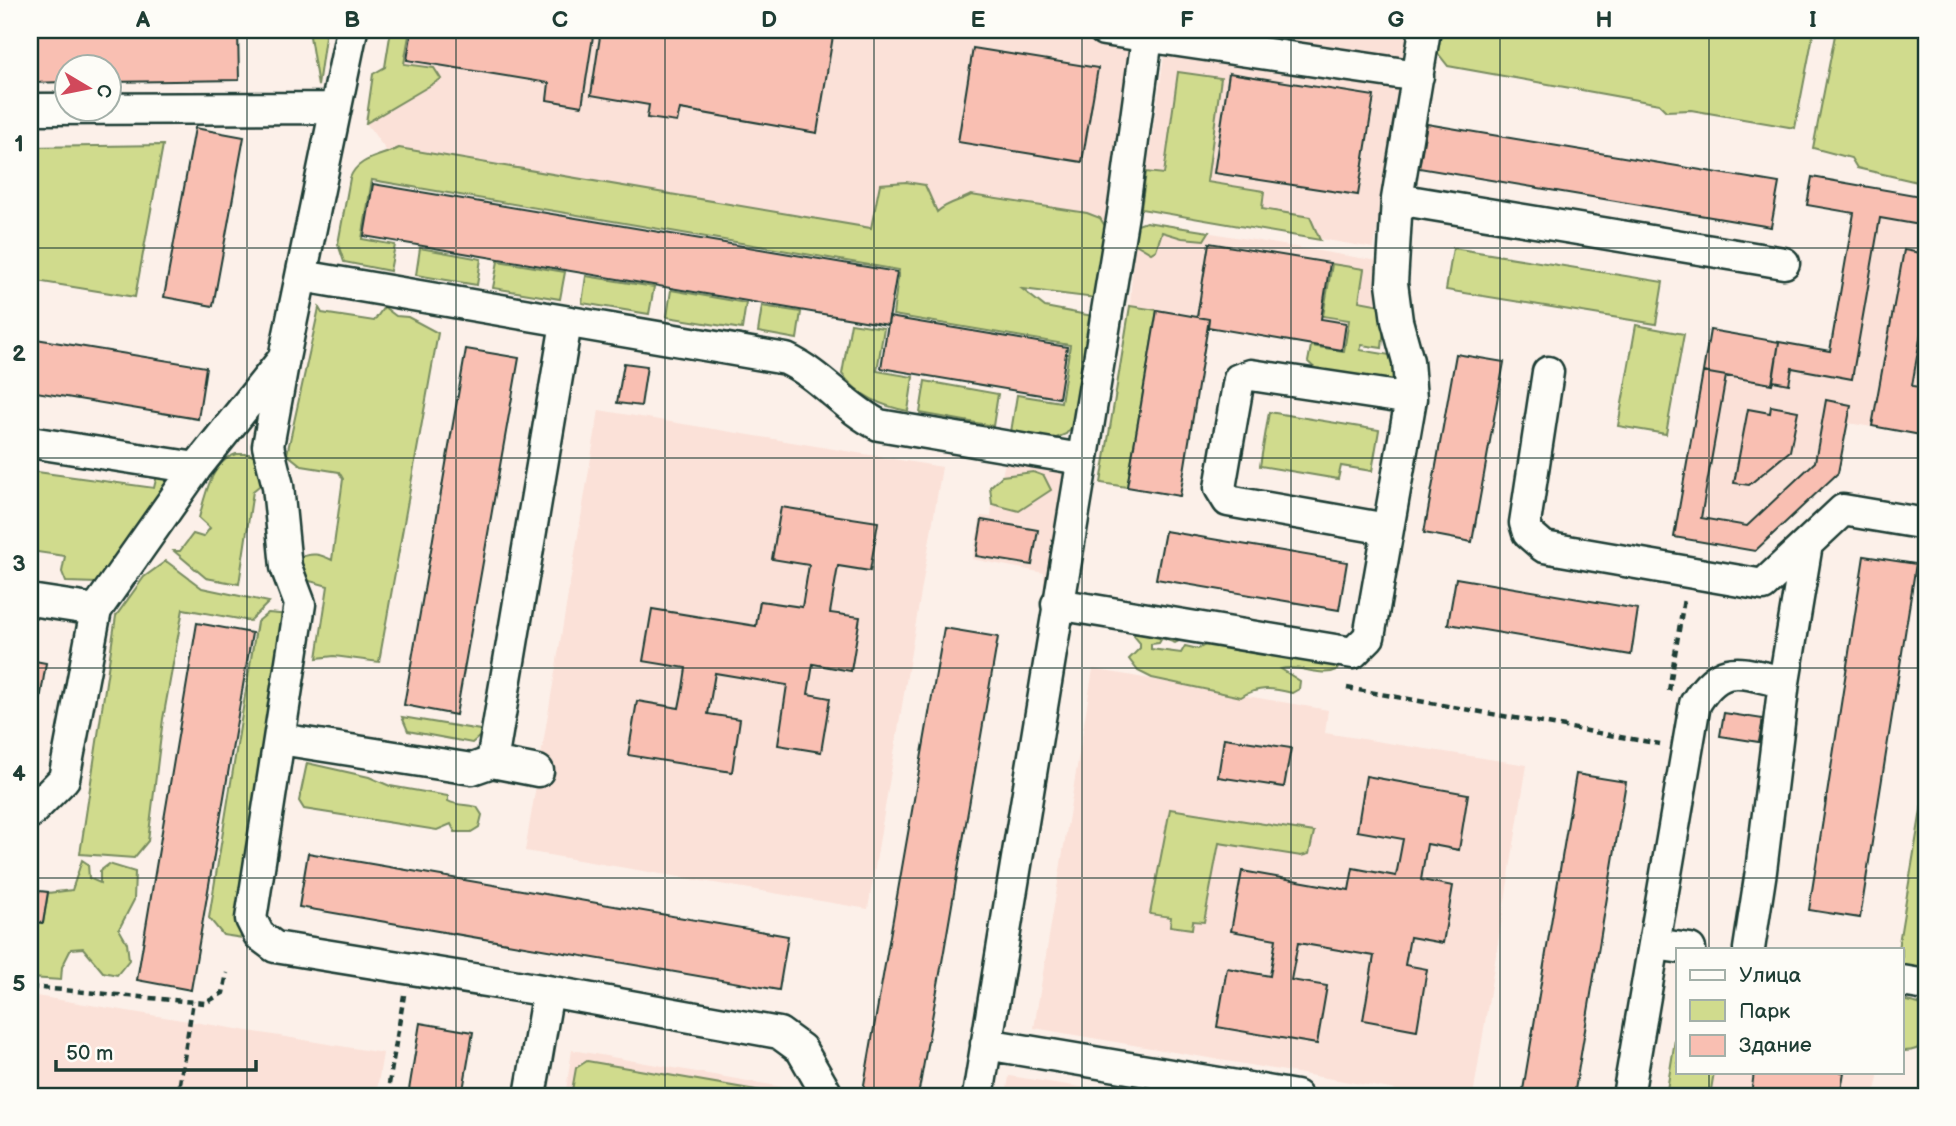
<svg xmlns="http://www.w3.org/2000/svg" width="1956" height="1126" font-family="'Balsamiq Sans',sans-serif">
<rect width="100%" height="100%" fill="#fcf0e9"/>
<filter id="ink" filterUnits="userSpaceOnUse"><feTurbulence type="fractalNoise" baseFrequency=".0143" numOctaves="2"/><feDisplacementMap in="SourceGraphic" scale="14" xChannelSelector="R" yChannelSelector="G"/><feConvolveMatrix kernelMatrix="1 2 1 2 8 2 1 2 1" color-interpolation-filters="sRGB"/></filter>
<g filter="url(#ink)">
<path fill="#fbe1d8" d="M391,30H1137L1105,226L1100,218L971,195L955,204L944,205L937,212L932,202L880,184L871,228L400,148L388,153L366,123L373,74L385,67Z
M1168,30H1408L1374,248L1141,209Z
M1812,177L1926,197V436L1848,423L1838,473L1755,551L1674,537L1710,330L1830,351L1854,214L1807,205Z
M1146,222L1384,262L1386,306L1382,348L1362,345L1361,350L1308,362L1311,344L1208,327L1209,319L1130,306L1135,226Z
M599,410L942,467L868,909L525,851Z
M1007,453L1071,467L1044,611V573L972,559L981,516L991,517L992,504L990,487L1002,476Z
M1093,669L1328,710L1325,733L1527,765L1473,1096H1396V1090L1034,1028Z
M30,995L383,1053L376,1096H30Z
M572,1050L794,1089L799,1096H565Z
M1714,1072H1879L1874,1096H1710Z
M1009,1076H1010L1138,1096H1006Z"/>
<path fill="#d0db8d" stroke="#788c60" stroke-width="2" d="M309,30H326L318,86Z
M391,30H410L404,64L434,68L441,79L366,123L373,74L385,67Z
M1435,30H1814L1795,128L1691,110L1666,111L1659,104L1448,66L1433,47Z
M1836,30H1926V184L1857,168L1851,158L1813,148Z
M1178,72L1221,78L1207,182L1264,191L1262,209L1310,217L1320,240L1141,209L1146,172L1164,174Z
M163,145L135,297L30,280V147Z
M399,148L871,228L880,184L906,182L925,185L937,212C946,203 960,201 971,195L1087,213L1100,218L1105,226L1095,298L1022,289L1045,307L1098,317L1078,420L1066,434L1054,439L1011,432L1017,395L1061,402L1070,345L893,315L899,270L372,180L362,239L395,245L390,271L344,262L338,244L350,178C358,157 381,157 399,148Z
M1146,222L1209,232L1204,240L1182,238L1162,232L1156,250L1151,253L1134,243L1135,226Z
M420,248L481,259L477,285L416,275Z
M1453,248L1663,282L1656,324L1446,290Z
M498,261L565,272L560,299L493,288Z
M1332,264L1364,269L1359,301L1386,306L1382,348L1362,345L1360,350L1396,356L1398,384L1319,372L1308,362L1311,346L1344,351L1349,320L1323,316Z
M586,276L654,287L649,314L582,303Z
M671,290L746,303L742,329L667,317Z
M762,306L801,312L797,339L758,332Z
M1130,306L1157,310L1127,487L1101,483Z
M384,307L396,316L408,317L438,333L379,662L334,656L317,658L328,586L306,580L298,558C312,552 320,554 332,560L343,479L339,472L302,466L287,454L319,308L322,313L374,321Z
M851,323L884,328L877,371L913,377L908,411C881,406 859,396 842,374Z
M1636,325L1684,334L1666,434L1618,426Z
M925,381L998,394L993,426L920,413Z
M1269,412L1379,430L1372,471L1341,466L1338,479L1260,466Z
M236,454H249L257,458L264,482L253,491L239,584L206,578L174,551H180L193,534L203,537L210,528L199,518C205,496 211,462 236,454Z
M30,471L154,488L157,475L165,477L167,487L98,583L66,582L62,572L65,556L30,551Z
M1033,472L1044,476L1051,490L1019,511L992,504L990,487L1002,476Z
M166,561L202,588L269,602L250,621L183,609L163,719L148,841L134,858L80,854L116,616L144,577Z
M268,613L290,615L294,620L243,938L223,935L209,918L257,622Z
M1135,629L1153,631L1159,636L1174,633L1185,638L1175,643L1162,638L1159,643L1151,644V649L1181,653L1185,646L1198,649L1220,637L1240,642L1245,652L1269,644L1282,647L1274,656L1294,659L1310,655L1341,662L1337,670C1320,678 1300,664 1281,669L1300,681L1299,689L1292,693C1273,688 1258,686 1241,697L1152,678L1138,671L1129,659L1140,648V643L1134,636Z
M402,717L486,731L472,743L408,731Z
M307,763L369,777L390,786L448,796V801C457,806 467,804 477,807L482,815L479,827L471,832H455L451,824L437,830L304,809L299,801Z
M1926,780V972L1902,969V949H1898Z
M1170,809L1314,832L1309,854L1301,856L1219,843L1204,922L1193,921L1192,929L1170,926L1171,917L1150,914Z
M82,860L88,864L89,878L100,883V871L109,864L135,872L134,900L119,929L127,943L129,960L117,975L103,972L83,948L71,949L62,967L61,980L30,978V921L43,923L48,893L72,890Z
M1902,1000L1919,1004L1926,1013C1926,1034 1930,1052 1902,1051Z
M1678,1021V1072H1714L1710,1096H1666Z
M587,1061L767,1092L769,1096H571L576,1068Z"/>
<path fill="#f9bfb2" stroke="#1f3d34" stroke-width="2" d="M30,30H238L239,80L108,82V66H66V82L30,83Z
M412,30H594L582,106L547,100L549,83L407,60Z
M601,30H834L817,133L680,109L677,122L647,118L649,105L591,95Z
M973,48L1098,68L1082,162L958,142Z
M1229,73L1374,96L1358,195L1214,173Z
M1427,124L1779,183L1771,227L1419,168Z
M195,128L244,137L213,306L164,297Z
M1812,177L1926,197V226L1880,218L1852,379L1792,368L1789,384L1773,381L1779,342L1830,351L1854,213L1807,205Z
M373,184L897,272L888,325L364,236Z
M1209,243L1330,263L1321,319L1346,323L1342,350L1208,327L1209,319L1197,317Z
M1904,250L1926,254V304L1912,386L1926,388V436L1872,426Z
M1157,310L1209,319L1180,496L1127,487Z
M889,317L1067,347L1059,398L881,368Z
M1710,330L1779,342L1772,384L1703,372Z
M30,338L206,367L198,419L30,391Z
M466,349L519,358L456,715L404,705Z
M1456,354L1504,362L1472,542L1424,533Z
M624,363L647,366L641,406L617,403Z
M1703,372L1726,376L1701,518L1747,526L1815,462L1826,400L1851,405L1838,473L1755,551L1674,537Z
M1771,406L1798,411L1790,451L1749,485L1734,483L1748,409L1770,413Z
M781,507L878,522L870,571L838,566L830,613L860,617L851,671L813,664L808,694L830,698L821,752L778,745L787,685L715,673L708,714L740,719L732,772L628,755L637,701L679,708L683,688L686,668L643,661L652,609L756,626L760,601L802,607L809,565L772,559Z
M982,520L1038,530L1032,565L976,556Z
M1165,531L1347,562L1339,610L1156,579Z
M1864,556L1916,564L1860,918L1809,910Z
M1456,578L1638,609L1631,655L1448,624Z
M197,623L252,633L191,990L137,980Z
M944,628L998,637L944,951L918,1096H862Z
M30,660L46,663L37,719L30,718Z
M1724,713L1763,719L1759,742L1720,736Z
M1224,738L1291,748L1284,787L1218,777Z
M1576,774L1626,782L1601,934L1574,1096H1522Z
M1366,776L1468,794L1459,850L1427,844L1421,880L1453,886L1443,943L1410,937L1405,965L1427,969L1417,1030L1363,1020L1374,956L1298,943L1291,980L1327,986L1317,1044L1217,1027L1227,968L1270,976L1276,939L1231,931L1242,871L1349,890L1353,868L1396,876L1403,839L1357,831Z
M308,853L788,936L779,990L299,907Z
M30,890L48,892L43,923L30,921Z
M420,1023L473,1032L462,1096H408Z
M1754,1072H1844L1840,1096H1751Z
M193,1090L229,1096H192Z"/>
<g fill="none" stroke-linecap="round" stroke-linejoin="round">
<g stroke="#1f3d34" stroke-width="35">
<path id="minor" d="M1104,30L1418,76
M30,109L336,108
M1397,199L1784,263
M302,276L786,359C821,375 845,408 879,425L1081,459
M284,358L268,446L278,486L286,567L300,604L251,919L259,935L275,947L548,991L779,1033L801,1049L828,1096
M1548,372L1525,523L1528,533L1544,547L1763,585L1843,510L1926,524
M30,442L196,468
M1387,529L1228,501L1220,488L1239,379L1251,375L1411,399
M30,600L96,610
M1057,604L1353,653L1369,637L1411,399L1408,361L1397,321L1392,283L1397,199L1425,30
M280,739L472,769L492,762L538,771
M492,762L566,323
M30,813L64,779L96,610L196,468L284,358L352,30
M1654,944L1690,949
M1749,949L1761,871L1784,682L1807,544
M1902,981L1926,985
M986,1044L1296,1096
M530,1096L548,991
M978,1096L1123,214L1148,30
M1628,1096L1695,704C1722,660 1741,673 1784,682"/>
</g>
<path stroke="#1f3d34" stroke-width="4.5" stroke-dasharray="7 5" stroke-linecap="butt" d="M1347,688L1660,744
M1669,691L1684,599
M30,987L205,1003L223,993L227,973
M178,1096L193,1001
M387,1096L404,995"/>
<use href="#minor" stroke="#fdfcf7" stroke-width="30"/>
</g>
</g>
<path fill="none" stroke="#1f3d34" stroke-width="2" stroke-opacity="0.55" d="M247,30V1096M456,30V1096M665,30V1096M874,30V1096M1082,30V1096M1291,30V1096M1500,30V1096M1709,30V949M30,248H1926M30,458H1926M30,668H1926M30,878H1926M1709,1072V1096"/>
<rect width="1956" height="1126" fill="none" stroke="#fdfcf7" stroke-width="77"/>
<rect x="1676" y="948" width="228" height="126" fill="#fdfcf7" stroke="#a4b0a9" stroke-width="2"/>
<rect x="1690" y="970" width="35" height="10" fill="#fdfcf7" stroke="#a4b0a9" stroke-width="2"/>
<text x="1739" y="982" font-size="21" fill="#1f3d34">Улица</text>
<rect x="1690" y="1000" width="35" height="21" fill="#d0db8d" stroke="#a4b0a9" stroke-width="2"/>
<text x="1739" y="1018" font-size="21" fill="#1f3d34">Парк</text>
<rect x="1690" y="1035" width="35" height="21" fill="#f9bfb2" stroke="#a4b0a9" stroke-width="2"/>
<text x="1739" y="1052" font-size="21" fill="#1f3d34">Здание</text>
<g transform="translate(88 88) rotate(100)"><circle r="33" fill="#fdfcf7" stroke="#a4b0a9" stroke-width="2"/>
<path d="M0-5L12 26L0 18L-12 26Z" fill="#d1495b"/>
<text y="-10" font-size="19" font-weight="bold" text-anchor="middle" fill="#1f3d34">С</text>
</g>
<path d="M56 1060v10h200v-10" fill="none" stroke="#1f3d34" stroke-width="3.5"/>
<text x="66" y="1060" font-size="21" fill="#1f3d34" stroke="#fdfcf7" stroke-width="5" paint-order="stroke">50 m</text>
<rect x="38" y="38" width="1880" height="1050" fill="none" stroke="#1f3d34" stroke-width="2.5"/>
<g font-size="23" text-anchor="middle" font-weight="bold" fill="#1f3d34">
<text x="143" y="27">A</text>
<text x="352" y="27">B</text>
<text x="560" y="27">C</text>
<text x="769" y="27">D</text>
<text x="978" y="27">E</text>
<text x="1187" y="27">F</text>
<text x="1396" y="27">G</text>
<text x="1604" y="27">H</text>
<text x="1813" y="27">I</text>
<text x="19" y="151">1</text>
<text x="19" y="361">2</text>
<text x="19" y="571">3</text>
<text x="19" y="781">4</text>
<text x="19" y="991">5</text>
</g>
</svg>
